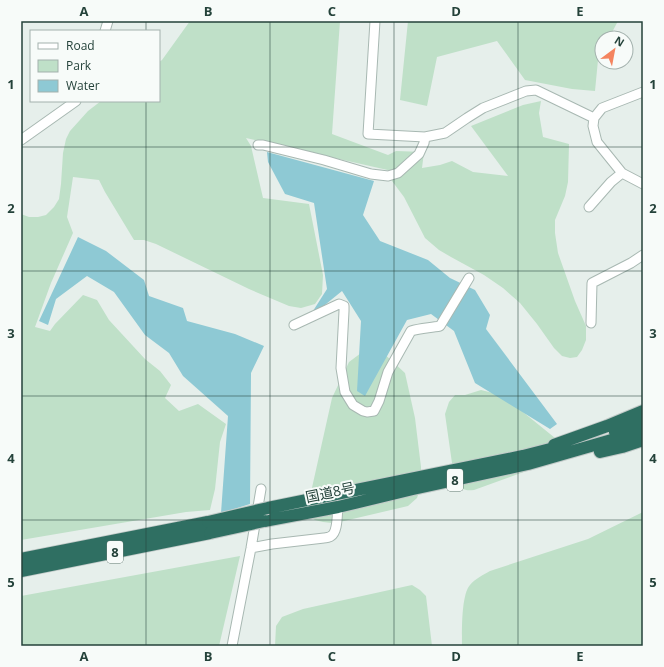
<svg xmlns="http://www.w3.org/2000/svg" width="664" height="667" font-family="'Open Sans','Noto Sans JP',sans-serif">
<rect width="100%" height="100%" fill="#e6efeb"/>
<path fill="#bfe0c8" d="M190,21H340L332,134L388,155L396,151L424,152L422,168L440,165L452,161L473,172L508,176L471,126L523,105L541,101L539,113L543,137L569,144L568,182L565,196L555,220V233L558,253L575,301L586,326V340L582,350L577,357L570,358L562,356L554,348L537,324L520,303L503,288L484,275L451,257L439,250L425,238L404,197L392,181V171L246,138L251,146L263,198L309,204L323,275L322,294L315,304L301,308L289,306L249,289L156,244L144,240H134L105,192L99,180L73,177L67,217L73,233L51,283L35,327L50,331L55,324L83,295L97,300L109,320L145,359L160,371L171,385L165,398L179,411L198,404L226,424L220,442L215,489L210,510L186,512L21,540V214L29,217H38L46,215L54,207L59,199L61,184L63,153L66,139L70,131L88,111L101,101H159V62L162,60Z
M408,21H618L609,38H602V52L598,60L595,91L572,89L525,80L497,41L437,57L427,106L400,100Z
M381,351L405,373L415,418L421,467V486L417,498L408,506L344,521L332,523L323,522L315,520L309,516L307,510L332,398L349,362L361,353Z
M481,390L493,393L518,408L555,438L563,447L551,462L474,490C464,491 462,489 455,484L445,414L449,402L455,395H465Z
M643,512V646H462C462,632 461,595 470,585C475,579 483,575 490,571L588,539Z
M240,556L219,646H21V596Z
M412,585L420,590L426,596L432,646H275L276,626L282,617L303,609Z"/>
<path fill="#8ec9d4" d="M267,152L374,181L363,215L380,241L428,260L450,278L475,290L490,315L486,329L557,424L550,429L475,383L454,331L431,314L407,320L365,396L357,391L361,321L342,291L315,313L313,311L327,289L314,203L285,194L268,162Z
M78,237L106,251L144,280L149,296L183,308L187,321L235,334L264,346L251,373L250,504L221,513L228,416L183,376L169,353L145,335L114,292L87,276L56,299L48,325L39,321Z"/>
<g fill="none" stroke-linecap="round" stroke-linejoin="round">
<g stroke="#a8b8b2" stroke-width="11">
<path id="minor" d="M375,21L368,134L425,137L445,133L467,118L483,108L526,91L536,90L594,118
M105,31L108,21
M643,92L602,108L594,118L593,126L597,142L622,173L643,184
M21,140L76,101
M258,145H263L324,160L371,174L388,176L398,173L419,154L424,143L425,137
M589,207L611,182L622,173
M591,323L592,283L631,263L643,255
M294,325L339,304L344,306V311L341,368L345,392L353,405L363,411L367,412L374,411L379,401L388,372L411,331C420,328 430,328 440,326L469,278
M251,548L272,544L324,538C326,538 330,537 331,536C338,532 337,514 338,507
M232,646L251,548L261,489"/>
</g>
<g stroke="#c2cac8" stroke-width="14">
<path id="highway" d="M615,432L643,422
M554,445L607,426L643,411
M600,452L622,447L643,440
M268,508L523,456L562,446
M264,521L338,507L413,489L528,464L643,431
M21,559L208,522
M21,571L210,533"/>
</g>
<use href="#minor" stroke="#fff" stroke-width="9"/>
<use href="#highway" stroke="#2f6f62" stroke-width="12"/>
<g stroke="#c2cac8" stroke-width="14" stroke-linecap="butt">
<path id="highway-bridge" d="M208,522L268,508
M210,533L264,521"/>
</g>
<use href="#highway-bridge" stroke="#2f6f62" stroke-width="12"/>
</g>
<path fill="none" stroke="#24423a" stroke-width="1" stroke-opacity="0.55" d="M146,21V31M270,21V646M394,21V646M518,21V646M146,101V646M21,147H643M21,271H643M21,396H643M21,520H643"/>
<g text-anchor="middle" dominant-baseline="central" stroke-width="4" stroke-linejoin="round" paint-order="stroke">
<g fill="#f7fbf9" stroke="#637a73" stroke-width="1">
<rect x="447" y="469" width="16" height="22" rx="3"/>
<rect x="107" y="541" width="16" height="22" rx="3"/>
</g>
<g font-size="13" font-weight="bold" fill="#24423a">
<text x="455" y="480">8</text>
<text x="115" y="552">8</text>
</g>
<g font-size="14" fill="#24423a" stroke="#f7fbf9">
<text transform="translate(330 492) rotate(-12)">国道8号</text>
</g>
</g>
<rect width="664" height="667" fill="none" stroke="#f7fbf9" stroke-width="44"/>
<rect x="30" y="30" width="130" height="72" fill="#f7fbf9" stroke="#a3b1ad"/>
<rect x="38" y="43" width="20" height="6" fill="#ffffff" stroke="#a3b1ad"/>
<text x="66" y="50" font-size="12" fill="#24423a">Road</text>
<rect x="38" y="60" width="20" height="12" fill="#bfe0c8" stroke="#a3b1ad"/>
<text x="66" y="70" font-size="12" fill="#24423a">Park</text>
<rect x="38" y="80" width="20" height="12" fill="#8ec9d4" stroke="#a3b1ad"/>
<text x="66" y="90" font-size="12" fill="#24423a">Water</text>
<g transform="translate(614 50) rotate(32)"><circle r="19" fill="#f7fbf9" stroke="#a3b1ad"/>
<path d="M0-3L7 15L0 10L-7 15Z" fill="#f4845f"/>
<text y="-6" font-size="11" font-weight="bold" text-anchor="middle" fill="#24423a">N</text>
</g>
<rect x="22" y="22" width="620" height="623" fill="none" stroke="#24423a" stroke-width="1.5"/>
<g font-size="13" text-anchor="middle" font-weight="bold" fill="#24423a">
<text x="84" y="16">A</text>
<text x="208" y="16">B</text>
<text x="332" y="16">C</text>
<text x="456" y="16">D</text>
<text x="580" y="16">E</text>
<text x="11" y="89">1</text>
<text x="653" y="89">1</text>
<text x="11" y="213">2</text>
<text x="653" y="213">2</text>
<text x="11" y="338">3</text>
<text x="653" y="338">3</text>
<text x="11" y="463">4</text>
<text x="653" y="463">4</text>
<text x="11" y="587">5</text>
<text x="653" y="587">5</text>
<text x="84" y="661">A</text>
<text x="208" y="661">B</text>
<text x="332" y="661">C</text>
<text x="456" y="661">D</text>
<text x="580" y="661">E</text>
</g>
</svg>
